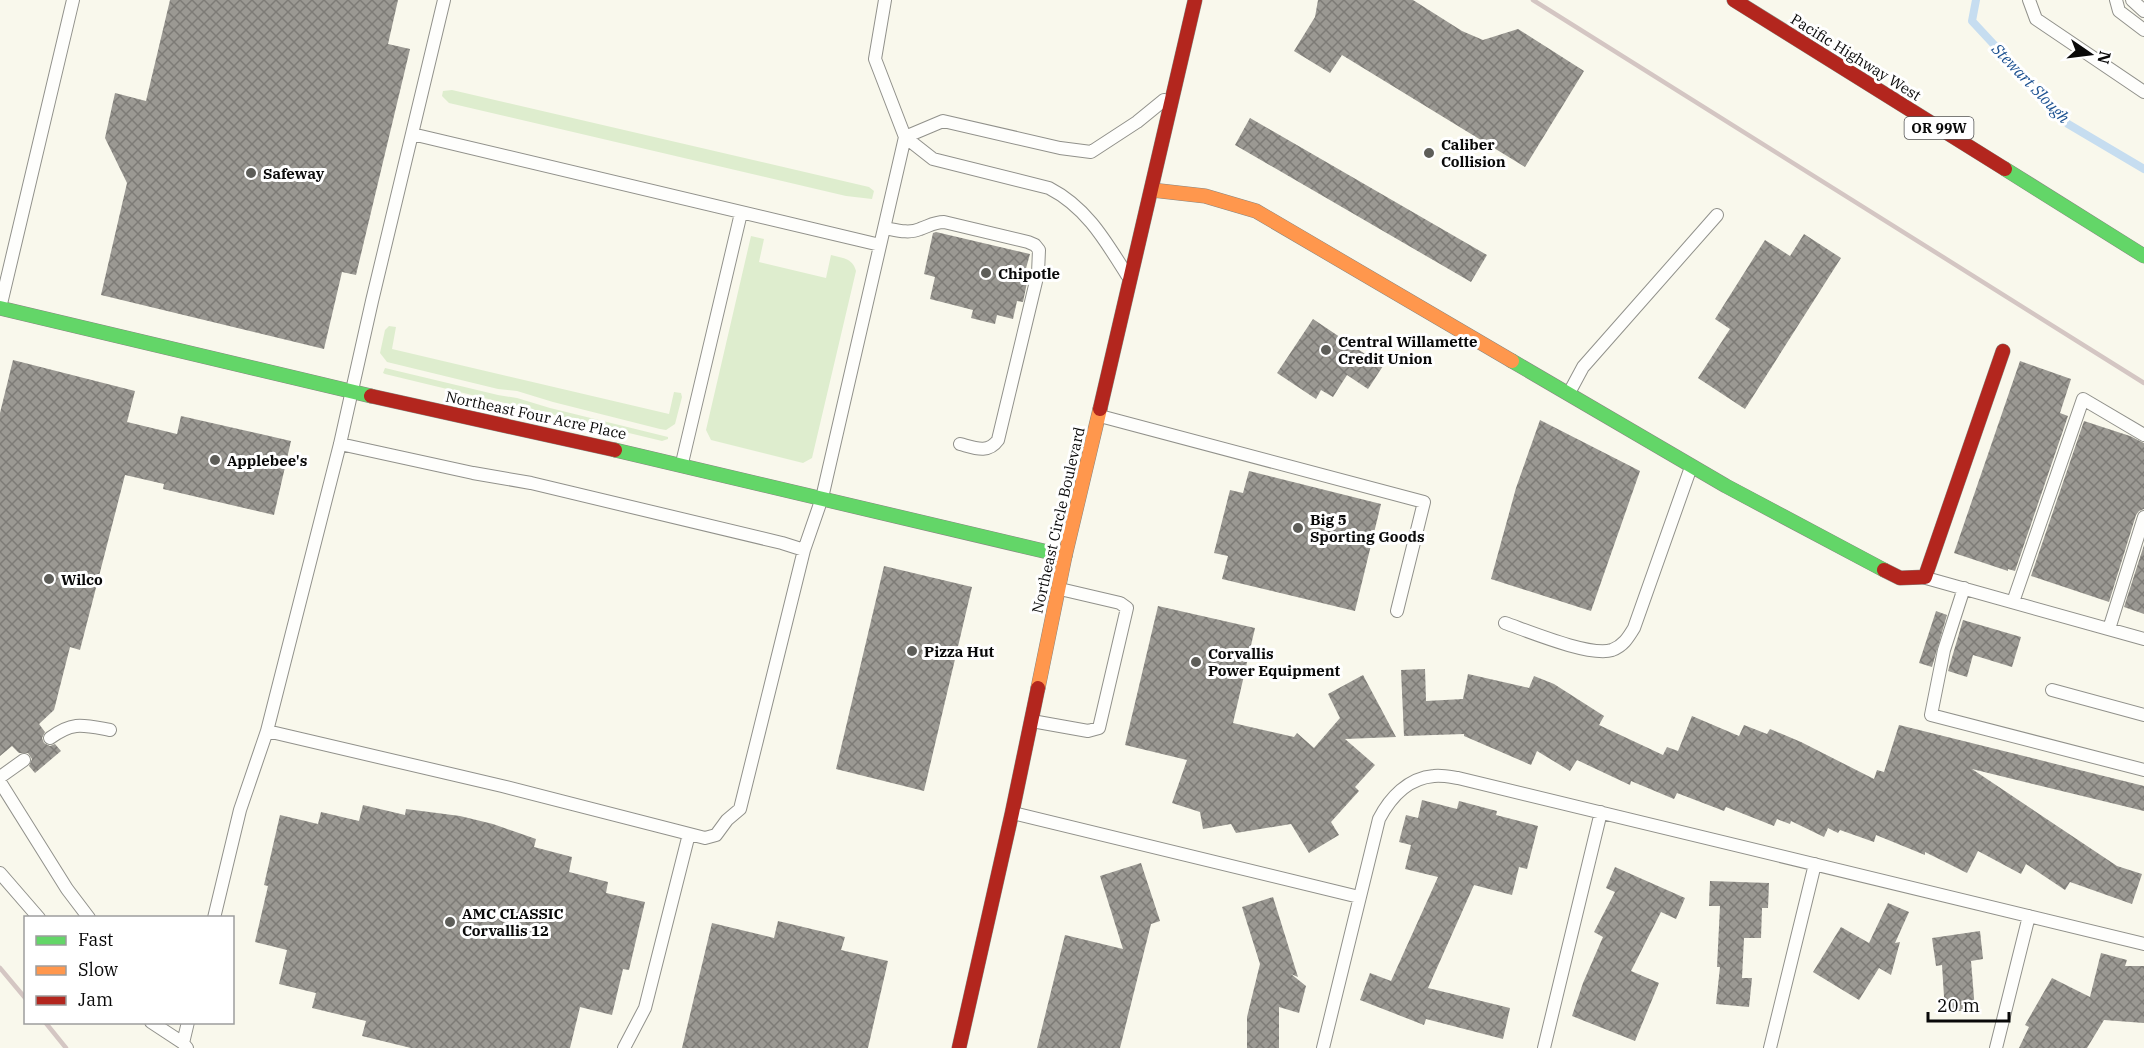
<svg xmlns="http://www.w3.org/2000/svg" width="2144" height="1048" font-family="'IBM Plex Serif',serif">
<defs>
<pattern id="building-cross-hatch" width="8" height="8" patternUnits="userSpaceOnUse" patternTransform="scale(1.5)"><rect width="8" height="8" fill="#9b9993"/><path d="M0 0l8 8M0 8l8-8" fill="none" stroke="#7d7b76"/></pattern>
</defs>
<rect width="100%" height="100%" fill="#f9f8ec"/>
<path fill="#deedce" d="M452,90L869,187L874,191L872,199L846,196L449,103L442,96L443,91Z
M751,236L764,239L759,262L826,278L831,255C842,258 853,258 856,271L812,458L803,463L711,440L706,430Z
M389,326L396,327L392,349L669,414L674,392L681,393L682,397L675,424L666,430L660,429L553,402L517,391L498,389L387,362L380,353L385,330Z
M385,368L498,395L517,398L550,408L668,437V439L662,441L385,374L383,373Z"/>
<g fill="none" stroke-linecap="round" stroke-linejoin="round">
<path stroke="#c6ddf0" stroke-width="8" d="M1976,0L1972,21L2068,124L2144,169"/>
</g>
<path fill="url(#building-cross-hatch)" d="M170,0H398L388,44L410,49L356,275L342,272L324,349L101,295L127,183L105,138L115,93L146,101Z
M1318,0H1413L1462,31L1483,40L1518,29L1584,71L1525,167L1342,55L1330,73L1294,51L1315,17Z
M1250,118L1487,255L1471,282L1235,145Z
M936,232L1030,254L1025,272L1029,273L1023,302L1017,301L1013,319L997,315L995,324L971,318L973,310L930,299L935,277L924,274L933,233Z
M1804,234L1841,258L1745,409L1698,378L1730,329L1715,319L1765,240L1790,256Z
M1313,319L1383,366L1368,389L1347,375L1333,397L1321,390L1316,399L1277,373Z
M13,360L135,391L127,422L177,434L181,416L291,441L274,515L163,489L164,484L125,475L80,650L70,647L54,710L39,724L45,732L42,738L44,743L50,746L55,744L61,751L35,773L29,766L32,759L28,753H19L12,746L0,756V413Z
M2020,361L2071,379L2060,413L2068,416L2015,571L2008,569V571L1954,553Z
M1540,420L1640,471L1591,611L1491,579L1516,488Z
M2084,421L2130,436L2144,443V509L2139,511L2136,515L2109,602L2031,576Z
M1249,471L1381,504L1355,611L1222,579L1228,556L1214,553L1230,490L1243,493Z
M2144,545V614L2124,607Z
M884,566L972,587L924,791L836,769Z
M1158,606L1255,628L1233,723L1294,737L1297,733L1314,748L1340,718L1328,694L1363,675L1396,737L1345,739L1375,765L1355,787L1359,791L1331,822L1339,835L1309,853L1291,824L1236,833L1231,824L1203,829L1200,812L1172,803L1187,760L1125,745Z
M1936,611L1947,615L1932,667L1919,663Z
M1963,620L2021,637L2012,667L1973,655L1967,677L1948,671Z
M1425,669L1426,701L1463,699L1468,674L1529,688L1534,676L1554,684L1604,716L1599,725L1663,755L1667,747L1678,751L1692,716L1739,736L1744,725L1767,734L1770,729L1801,742L1874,779L1877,770L1884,772L1899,725L2144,786V811L1972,769L2117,866L2142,874L2132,904L2070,882L2065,890L2026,864L2021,874L1978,851L1967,873L1925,852V855L1876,835L1874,842L1840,830L1838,833L1828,828L1824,837L1791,821L1790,824L1777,819L1774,826L1726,807L1724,811L1677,793L1674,799L1631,781L1630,785L1577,760L1570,771L1537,751L1531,765L1464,736V734L1404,736L1401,670Z
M1422,800L1457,809L1459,801L1497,811L1496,815L1538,826L1527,869L1519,867L1512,895L1474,885L1428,988L1510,1008L1503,1039L1426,1019L1424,1025L1360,1000L1370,973L1391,981L1438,877L1405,869L1411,845L1399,842L1406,815L1418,818Z
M363,805L405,815L406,809L460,816L493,824L536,839L534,847L572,857L569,872L608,882L606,893L645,902L629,970L623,969L612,1015L580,1007L570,1048H411L362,1036L366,1021L312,1008L316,993L279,984L287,950L255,942L268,886L264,885L280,815L318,824L321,812L359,821Z
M1141,863L1160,921L1151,924L1120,1048H1037L1065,935L1123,949L1100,876Z
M1615,867L1685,898L1676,919L1661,912L1631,971L1659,983L1635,1041L1572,1016L1583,983L1603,937L1594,932L1615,892L1606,888Z
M1710,881L1769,883L1768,908H1762L1761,938H1744L1742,978H1752L1749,1007L1716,1004L1720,967H1717L1720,906H1709Z
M1273,897L1298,977L1291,974L1306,986L1299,1013L1279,1007V1048H1247V1017L1260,964L1242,907Z
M1888,903L1909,912L1895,943L1900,942L1891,975L1879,968L1859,1000L1813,972L1841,927L1869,943Z
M778,921L845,937L841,950L888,961L868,1048H682L712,923L774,938Z
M1980,931L1983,959L1971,961L1975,1010L1945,1012L1942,965L1936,966L1932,938Z
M2101,953L2127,960L2125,966H2144V1023L2104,1020L2087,1048H2019L2029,1027L2025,1025L2052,978L2090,997Z"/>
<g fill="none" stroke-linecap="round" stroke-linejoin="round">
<g stroke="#91918b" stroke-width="14">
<path id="lane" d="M444,0L372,301L340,444L267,731L502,786L705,838L716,835L727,820L740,809L804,550L822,498L905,137L875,59L885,0
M2029,0L2036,19L2144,92
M2116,0L2119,11L2144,30
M2132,0L2144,11
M412,134L880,245
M885,228C896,230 909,234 920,229C929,226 934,222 944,222L1028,242L1035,245L1039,250L1038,273L998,440C988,454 975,448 960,444
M1127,275C1105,240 1086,207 1049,188L933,159L905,137L943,121L1060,148L1091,152L1137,122L1164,100
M0,308L73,0
M1569,393L1583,367L1717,215
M1100,416L1424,502L1397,611
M340,444L473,473L531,483L782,543L804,550
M682,463L741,213
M1926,578L2144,639
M1964,588L1944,650L1931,715L2144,770
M2013,602L2083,399L2144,435
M1505,623C1528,631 1590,657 1612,650C1623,646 1628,638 1634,628L1691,467
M2109,629L2144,517
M2052,690L2144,715
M1032,721L1088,731L1099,728L1127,608L1120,603L1060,589
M50,738C73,721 83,725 110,730
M0,777L24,760
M0,782L67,889L89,918
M1013,813L1359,897
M0,873L39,918
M214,918L240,810L267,731
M151,1022L183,1043L187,1048
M183,1043L188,1022
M624,1048L645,1008L689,834
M1323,1048L1379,819C1390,798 1408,778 1434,776C1442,775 1451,777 1458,778L2144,944
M1544,1048L1601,812
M1770,1048L1815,864
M1996,1048L2029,916"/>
</g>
<g stroke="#888782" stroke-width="15">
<path id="fast" d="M2005,169L2144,256
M0,308L371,396
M1512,361L1726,486L1884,570
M615,450L1065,556"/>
</g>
<g stroke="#888782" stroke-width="15">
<path id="slow" d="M1152,190L1205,196L1256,211L1512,361
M1038,688L1065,556L1100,409"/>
</g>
<g stroke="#888782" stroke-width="15">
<path id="jam" d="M1734,0L2005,169
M371,396L615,450
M1100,409L1195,0
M1884,570L1900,578L1925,577L2003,351
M959,1048L1012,813L1038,688"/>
</g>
<use href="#lane" stroke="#fefefc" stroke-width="12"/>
<use href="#fast" stroke="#63d668" stroke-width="14"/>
<use href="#slow" stroke="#ff974d" stroke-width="14"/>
<use href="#jam" stroke="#b3261e" stroke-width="14"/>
<path stroke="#d4c6c3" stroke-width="4.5" d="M1533,0L2144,383
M0,968L26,999
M45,1022L66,1048"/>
</g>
<g fill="#5d5d58" stroke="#fff" stroke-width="2">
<circle cx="1429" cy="153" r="6"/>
<circle cx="251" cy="173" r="6"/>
<circle cx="986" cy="273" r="6"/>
<circle cx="1326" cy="350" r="6"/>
<circle cx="215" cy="460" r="6"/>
<circle cx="1298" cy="528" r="6"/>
<circle cx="49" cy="579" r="6"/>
<circle cx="912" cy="651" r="6"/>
<circle cx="1196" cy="662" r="6"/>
<circle cx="450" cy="922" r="6"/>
</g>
<g text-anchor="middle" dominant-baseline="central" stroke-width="6" stroke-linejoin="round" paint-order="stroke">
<rect fill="#fff" stroke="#535353" stroke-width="1.5" x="1904.5" y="117" width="69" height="22" rx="4.5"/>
<g font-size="14" font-weight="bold" fill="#090909">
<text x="1939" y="128">OR 99W</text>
</g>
<g font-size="15" fill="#090909" stroke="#fff">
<text transform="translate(1856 57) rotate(32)">Pacific Highway West</text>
<text transform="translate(536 415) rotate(12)">Northeast Four Acre Place</text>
<text transform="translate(1058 520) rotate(-77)">Northeast Circle Boulevard</text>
</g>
<g font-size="15" font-weight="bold" fill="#090909" stroke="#fff" text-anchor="start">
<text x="1441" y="144">Caliber<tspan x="1441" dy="17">Collision</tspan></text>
<text x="263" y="173">Safeway</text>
<text x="998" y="273">Chipotle</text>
<text x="1338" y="341">Central Willamette<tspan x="1338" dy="17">Credit Union</tspan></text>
<text x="227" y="460">Applebee's</text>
<text x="1310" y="519">Big 5<tspan x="1310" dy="17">Sporting Goods</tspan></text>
<text x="61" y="579">Wilco</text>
<text x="924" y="651">Pizza Hut</text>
<text x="1208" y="653">Corvallis<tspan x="1208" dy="17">Power Equipment</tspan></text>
<text x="462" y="913">AMC CLASSIC<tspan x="462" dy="17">Corvallis 12</tspan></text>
</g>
<g font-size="16" font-style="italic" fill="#1d5291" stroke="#fff">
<text transform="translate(2031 83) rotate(46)">Stewart Slough</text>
</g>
</g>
<rect x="24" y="916" width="210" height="108" fill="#ffffff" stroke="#9d9d9d" stroke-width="1.5"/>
<rect x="36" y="936" width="30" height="9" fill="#63d668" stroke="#9d9d9d" stroke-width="1.5"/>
<text x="78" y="946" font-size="18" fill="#090909">Fast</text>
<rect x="36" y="966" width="30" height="9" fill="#ff974d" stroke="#9d9d9d" stroke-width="1.5"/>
<text x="78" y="976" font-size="18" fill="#090909">Slow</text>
<rect x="36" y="996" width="30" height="9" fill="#b3261e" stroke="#9d9d9d" stroke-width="1.5"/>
<text x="78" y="1006" font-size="18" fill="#090909">Jam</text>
<g transform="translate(2090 54) rotate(104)" stroke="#ffffff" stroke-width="4.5" paint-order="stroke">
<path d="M0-4.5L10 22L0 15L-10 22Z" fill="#090909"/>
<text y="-9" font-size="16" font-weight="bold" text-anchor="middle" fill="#090909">N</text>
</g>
<path d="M1928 1012v9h81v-9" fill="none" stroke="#090909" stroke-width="3"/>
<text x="1937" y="1012" font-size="18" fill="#090909" stroke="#ffffff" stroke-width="4.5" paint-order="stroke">20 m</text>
</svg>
